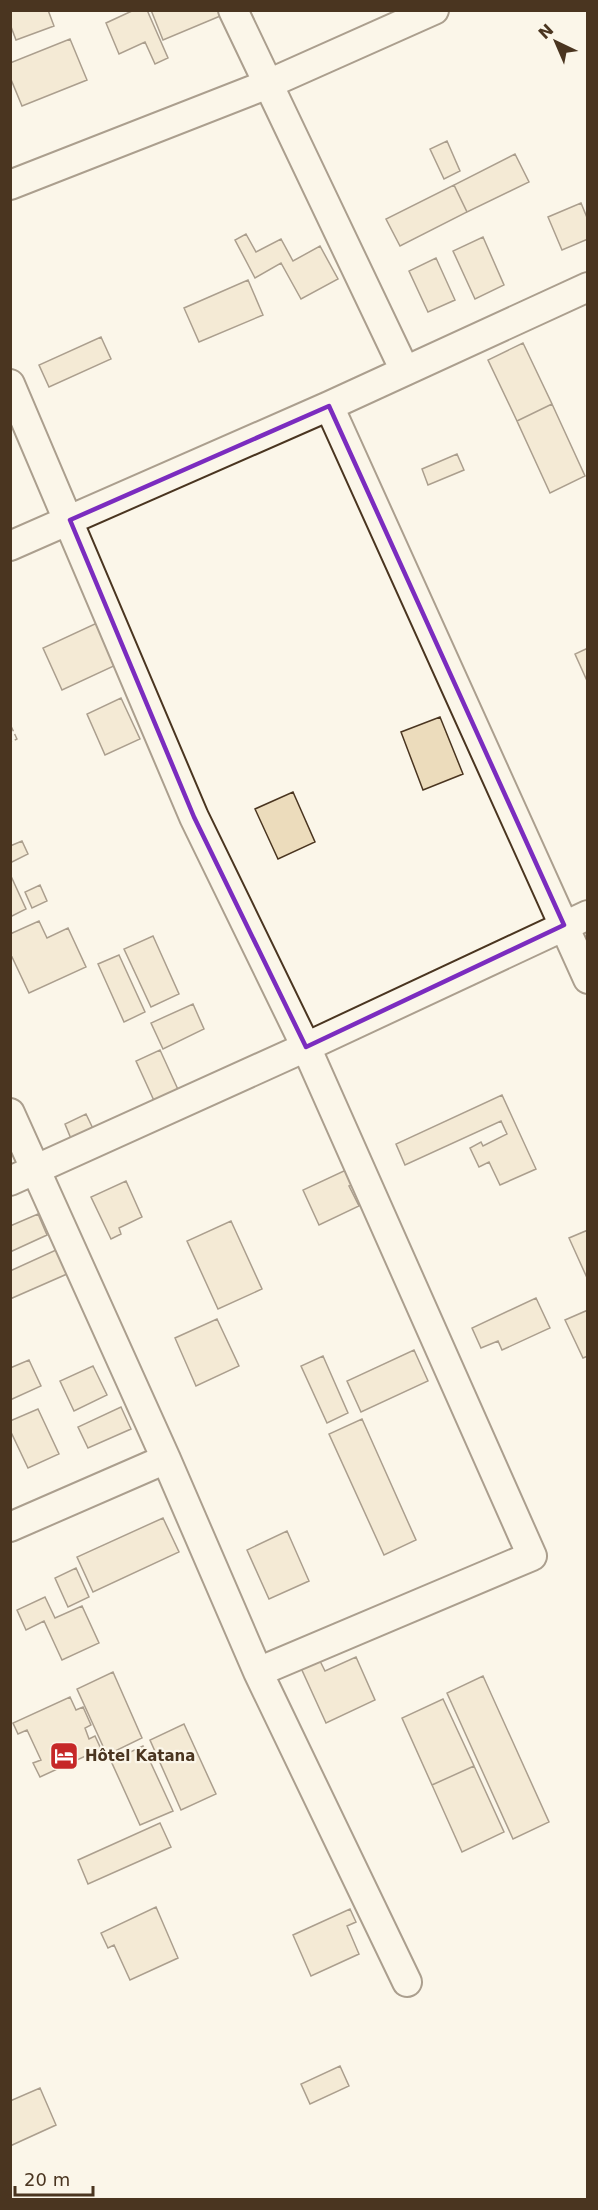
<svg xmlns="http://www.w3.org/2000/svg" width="598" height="2210" font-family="'DejaVu Sans',sans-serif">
<rect width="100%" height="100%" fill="#fbf6e9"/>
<path fill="#ecdcbc" stroke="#4a3520" stroke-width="1.5" d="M14,10H48L54,26L16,40L10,24V12Z
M134,10H147L168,58L155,64L145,42L119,54L106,23Z
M151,10H224L225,14L163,40Z
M70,39L87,80L22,106L10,77V63Z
M447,141L460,171L444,179L430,149Z
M515,154L529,182L467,212L454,185Z
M454,185L467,212L400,246L386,219Z
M581,203L588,220V239L562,250L548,217Z
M246,234L256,252L281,239L293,261L320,246L338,279L301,299L281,263L255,278L235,240Z
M483,237L504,285L475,299L453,251Z
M436,258L455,300L428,312L409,271Z
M248,280L263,315L199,342L184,308Z
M101,337L111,359L49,387L39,365Z
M523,343L552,404L517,421L488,360Z
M552,404L585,476L550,493L517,421Z
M457,454L464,470L428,485L422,469Z
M97,623L116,665L62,690L43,648Z
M588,648V683L575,654Z
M121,698L140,739L105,755L87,714Z
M440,717L463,774L423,790L401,732Z
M293,792L315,842L278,859L255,809Z
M22,841L28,854L10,863V846Z
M10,874L26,909L10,917Z
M40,885L47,901L32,908L25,892Z
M39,921L47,938L68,928L86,967L29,993L12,957L10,958V934Z
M153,936L179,994L151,1007L124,949Z
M119,955L145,1012L124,1022L98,964Z
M193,1004L204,1029L163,1049L151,1023Z
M160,1050L180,1094L156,1105L136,1061Z
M502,1095L536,1169L500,1185L489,1162L479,1167L470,1148L481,1142L483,1146L507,1134L501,1121L405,1165L396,1144Z
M86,1114L96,1135L74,1146L65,1124Z
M346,1170L353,1185L349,1186L359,1206L319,1225L303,1190Z
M126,1181L142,1217L119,1228L121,1234L111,1239L91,1197Z
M38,1214L47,1235L10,1252V1226Z
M231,1221L262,1289L218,1309L187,1241Z
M588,1230V1280L569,1238Z
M56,1250L67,1274L10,1299V1271Z
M536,1298L550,1328L502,1350L498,1341L481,1348L472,1328Z
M588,1310V1356L583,1358L565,1320Z
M217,1319L239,1366L196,1386L175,1338Z
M414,1350L428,1381L361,1412L347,1381Z
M323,1356L348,1413L327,1423L301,1366Z
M29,1360L41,1386L10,1400V1368Z
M93,1366L107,1395L74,1411L60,1381Z
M121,1407L131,1429L88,1448L78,1427Z
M38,1409L59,1454L28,1468L10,1430V1421Z
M362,1419L416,1540L384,1555L329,1434Z
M163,1518L179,1552L93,1592L77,1557Z
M287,1531L309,1581L269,1599L247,1550Z
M76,1568L89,1597L68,1607L55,1578Z
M45,1597L55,1618L82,1606L99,1643L62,1660L44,1621L26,1630L17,1610Z
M356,1657L375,1700L326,1723L301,1668L319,1659L325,1671Z
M113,1672L142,1738L107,1755L77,1689Z
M483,1676L549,1822L513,1839L447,1693Z
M70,1697L76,1710L83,1707L91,1725L85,1728L89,1739L95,1736L101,1749L40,1777L33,1763L41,1760L27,1730L18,1734L13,1723Z
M443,1699L474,1766L432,1785L402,1718Z
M184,1724L216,1794L181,1810L150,1740Z
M143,1746L173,1811L140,1825L111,1761Z
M474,1766L504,1832L462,1852L432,1785Z
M160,1823L171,1847L88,1884L78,1860Z
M156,1907L178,1958L130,1980L114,1945L108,1948L101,1933Z
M350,1909L356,1922L347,1926L359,1954L311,1976L293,1935Z
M340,2066L349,2086L310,2104L301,2084Z
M40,2088L56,2125L10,2146V2101Z"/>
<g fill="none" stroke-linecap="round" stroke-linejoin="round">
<g stroke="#4a3520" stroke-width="32">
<path id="minor" d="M233,10L405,371
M10,185L268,84L434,10
M10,384L194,817L306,1047L532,1556L258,1672
M329,406L588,979
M10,546L329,406L588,287
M10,1113L166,1459L258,1672L407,1982
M10,1181L306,1047L588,915
M10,1527L166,1459"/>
</g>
<use href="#minor" stroke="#fbf6e9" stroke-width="28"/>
<path stroke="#4a3520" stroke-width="1.5" stroke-dasharray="8 3" stroke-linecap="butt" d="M10,724L17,739L10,742"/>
</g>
<path d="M0 0H598V2210H0ZM329,406L564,925L306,1047L194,817L70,520Z" fill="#fbf6e9" fill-opacity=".55" fill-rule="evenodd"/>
<path fill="none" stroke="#7b2cbf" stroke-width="4.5" stroke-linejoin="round" d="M329,406L564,925L306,1047L194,817L70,520Z"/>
<defs>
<g id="hotel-square" transform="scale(1.5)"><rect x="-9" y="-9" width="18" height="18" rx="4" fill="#c62828" stroke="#fbf6e9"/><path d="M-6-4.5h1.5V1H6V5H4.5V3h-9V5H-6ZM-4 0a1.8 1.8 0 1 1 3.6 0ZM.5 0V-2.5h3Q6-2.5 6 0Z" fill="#fff"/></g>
</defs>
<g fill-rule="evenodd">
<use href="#hotel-square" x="64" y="1756"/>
</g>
<g text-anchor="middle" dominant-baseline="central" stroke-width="4.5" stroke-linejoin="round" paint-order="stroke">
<g font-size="15" font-weight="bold" fill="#4a3520" stroke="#fbf6e9" text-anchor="start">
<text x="85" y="1756">Hôtel Katana</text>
</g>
</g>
<rect width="598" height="2210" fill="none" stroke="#4a3520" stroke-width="24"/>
<g transform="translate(556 42) rotate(316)" stroke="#fbf6e9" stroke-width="4.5" paint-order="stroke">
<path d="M0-4.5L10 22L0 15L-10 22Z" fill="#4a3520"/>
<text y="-9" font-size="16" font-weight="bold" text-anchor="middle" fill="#4a3520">N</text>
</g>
<path d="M15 2186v9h78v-9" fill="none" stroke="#4a3520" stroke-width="3"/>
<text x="24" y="2186" font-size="18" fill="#4a3520" stroke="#fbf6e9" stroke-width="4.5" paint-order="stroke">20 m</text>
</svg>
